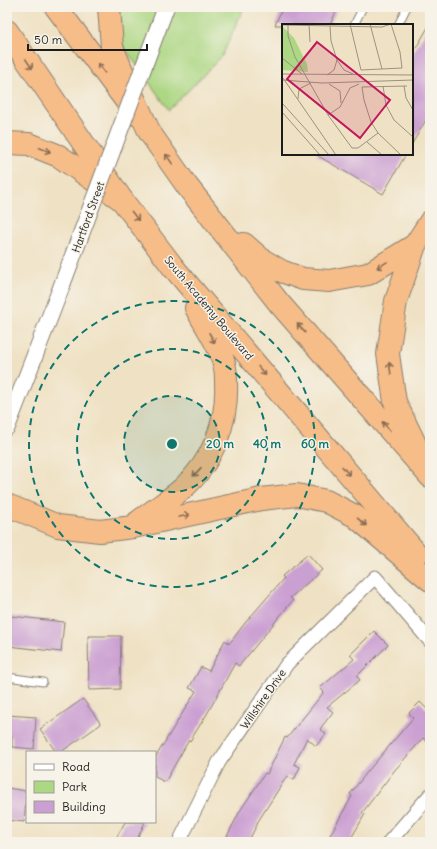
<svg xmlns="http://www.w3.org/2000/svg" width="437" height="849" font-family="Delius,sans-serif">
<rect width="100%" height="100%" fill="#f7f3e8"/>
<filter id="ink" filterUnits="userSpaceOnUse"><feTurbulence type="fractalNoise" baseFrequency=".025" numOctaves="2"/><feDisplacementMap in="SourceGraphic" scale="8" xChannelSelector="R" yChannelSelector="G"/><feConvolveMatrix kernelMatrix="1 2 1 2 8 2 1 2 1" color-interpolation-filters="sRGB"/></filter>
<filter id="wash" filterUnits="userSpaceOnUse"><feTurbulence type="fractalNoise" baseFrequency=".012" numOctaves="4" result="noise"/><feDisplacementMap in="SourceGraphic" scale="16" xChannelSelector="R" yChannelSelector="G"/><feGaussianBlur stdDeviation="0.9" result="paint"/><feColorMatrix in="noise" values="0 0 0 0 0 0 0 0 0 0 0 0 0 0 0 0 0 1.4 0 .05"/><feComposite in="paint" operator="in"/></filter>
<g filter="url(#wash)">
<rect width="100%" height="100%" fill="#efe1c3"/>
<path fill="#acd783" stroke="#647a50" d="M95,7H244L222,56L169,110Z"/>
<g id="blocks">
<path fill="#ca9fd2" d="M283,7H338L330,25H275Z
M430,24V113L412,144V55Z
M315,154H406L383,194Z
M308,554L322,570L290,598L293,600L239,666L235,663L207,714L190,741L189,740L165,782L155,777V758L196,691L189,688L201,667L209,671L225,640L229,644L245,623L284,578L282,576Z
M11,616L64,622L61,652L8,646Z
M374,631L388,645L357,676L360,680L327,707L333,712L320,729L326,734L316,746L307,738L294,764L300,767L294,780L287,776L257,823H258L248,842H224L240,811L265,773L267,774L285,737L287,738L324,692L320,688L354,659L350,655Z
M88,636H121L120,689L89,690Z
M83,699L101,724L61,752H56L40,729Z
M420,702L430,712V745L423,738L394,771L362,813L365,814L349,842H338L329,837L352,796L350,794L368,771L413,718L409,713Z
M7,715L36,717L34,749L12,747V736H7Z
M7,788L27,791L24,822L7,820Z
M125,822H145L136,842H114Z"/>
</g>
</g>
<g filter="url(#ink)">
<use href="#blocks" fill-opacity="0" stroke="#867e70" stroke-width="1"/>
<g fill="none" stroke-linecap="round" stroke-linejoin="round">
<g stroke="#867e70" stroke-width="9">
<path id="service" d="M354,25L363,7
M398,25L407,7
M7,677L43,682"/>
</g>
<g stroke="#867e70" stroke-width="15">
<path id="minor" d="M179,842L219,762L287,664L375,577L430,641
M389,842L430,795"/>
</g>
<g stroke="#867e70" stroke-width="18">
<path id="tertiary" d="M7,427L59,293"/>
</g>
<g stroke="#867e70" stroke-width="24">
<path id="trunk" d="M56,7L136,114
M7,31L122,200L173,267"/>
</g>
<g stroke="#867e70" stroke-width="24">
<path id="motorway" d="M109,7L112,47L130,90L150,133L187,186L279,303L430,476
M7,143L29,144L59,156L122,200
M244,244L261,259L281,271L303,279L329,281L368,274L415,245
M173,267L417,554
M419,452L395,402L388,354L396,301L415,245L430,222
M7,505L58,526L100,531L133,527L261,499L297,495L326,501L355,516L430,580
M138,522C153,511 168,501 182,489C212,463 228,423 226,383C226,379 226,373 225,368C221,347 206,327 196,308"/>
</g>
<use href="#service" stroke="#fff" stroke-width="7"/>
<use href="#minor" stroke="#fff" stroke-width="13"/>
<use href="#tertiary" stroke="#fff" stroke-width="16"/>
<use href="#trunk" stroke="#f7bd88" stroke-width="22"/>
<use href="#motorway" stroke="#f7bd88" stroke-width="22"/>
<g stroke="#867e70" stroke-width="18" stroke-linecap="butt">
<path id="tertiary-bridge" d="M59,293L166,7"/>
</g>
<use href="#tertiary-bridge" stroke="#fff" stroke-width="16"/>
</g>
<defs><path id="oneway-shaft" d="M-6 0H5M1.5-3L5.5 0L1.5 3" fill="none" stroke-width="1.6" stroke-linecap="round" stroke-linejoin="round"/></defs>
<g stroke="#8a6c52">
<use href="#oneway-shaft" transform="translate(29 64) rotate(56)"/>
<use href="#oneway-shaft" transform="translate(101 68) rotate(-127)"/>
<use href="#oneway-shaft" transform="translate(45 150) rotate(21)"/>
<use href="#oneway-shaft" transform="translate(169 159) rotate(-125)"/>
<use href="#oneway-shaft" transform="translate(135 216) rotate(52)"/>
<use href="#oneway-shaft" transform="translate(382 265) rotate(149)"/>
<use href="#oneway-shaft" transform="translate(301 328) rotate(-131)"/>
<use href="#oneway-shaft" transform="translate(212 338) rotate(61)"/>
<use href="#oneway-shaft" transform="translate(390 368) rotate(-98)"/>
<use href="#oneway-shaft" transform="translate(262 371) rotate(50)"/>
<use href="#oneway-shaft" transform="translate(386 426) rotate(-131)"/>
<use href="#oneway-shaft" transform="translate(346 471) rotate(50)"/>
<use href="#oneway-shaft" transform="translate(197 472) rotate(133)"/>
<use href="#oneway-shaft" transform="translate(184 516) rotate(-12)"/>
<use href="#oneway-shaft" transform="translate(362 522) rotate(41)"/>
</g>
</g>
<circle cx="172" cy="444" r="48" fill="#0f766e" fill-opacity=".12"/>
<g fill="none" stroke="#0f766e" stroke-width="2" stroke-dasharray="7 5">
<circle cx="172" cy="444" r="48"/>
<circle cx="172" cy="444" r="95"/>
<circle cx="172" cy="444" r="143"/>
</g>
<g text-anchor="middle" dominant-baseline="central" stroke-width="3" stroke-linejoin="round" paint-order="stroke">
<g font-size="11" fill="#1c1c1c" stroke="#f7f3e8">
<text transform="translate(88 217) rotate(-70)">Hartford Street</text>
<text transform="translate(209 308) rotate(50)">South Academy Boulevard</text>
<text transform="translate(263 699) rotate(-55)">Willshire Drive</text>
</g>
</g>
<g transform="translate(282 24)">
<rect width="131" height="131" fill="#efe1c3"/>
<path d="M0,2L12,14L25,40L26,48L0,46Z" fill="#acd783"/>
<path fill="none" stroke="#9b9280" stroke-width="1" d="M6,0V12L13,33L46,91L70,124H76L96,109M27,0L28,18M68,0L79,46L120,44L118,28L109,0M88,0L100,45M0,1L100,3L109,0M48,2L49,17L55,36L62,46L71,50M0,34L20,50M0,50L131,51M45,51L52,46L55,36M1,54L54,131M0,56L40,59L131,56M47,60L58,67L59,79M101,62L104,81L112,96L131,113M122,62L124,74L131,86M16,75L17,65L29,59M0,79L47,131M0,88L38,131M46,91L58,83L68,64L77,60M85,118L100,131M119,131L96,109L89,98L82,76L80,63L125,62"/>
<path fill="#c2185b" fill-opacity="0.15" stroke="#c2185b" stroke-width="2" d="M35,18L108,76L78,114L5,55Z"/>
<rect width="131" height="131" fill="none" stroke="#1c1c1c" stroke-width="2"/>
</g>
<circle cx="172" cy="444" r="6" fill="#0f766e" stroke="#f7f3e8" stroke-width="2"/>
<g font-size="12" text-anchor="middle" font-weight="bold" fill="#0f766e" stroke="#f7f3e8" stroke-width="3" stroke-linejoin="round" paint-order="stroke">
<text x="220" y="448">20 m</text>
<text x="267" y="448">40 m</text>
<text x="315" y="448">60 m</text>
</g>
<rect width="437" height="849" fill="none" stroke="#f7f3e8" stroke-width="24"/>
<rect x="26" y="751" width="130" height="72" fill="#f7f3e8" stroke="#9f9d96"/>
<rect x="34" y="764" width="20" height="6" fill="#ffffff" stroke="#9f9d96"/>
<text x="62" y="771" font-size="12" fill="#1c1c1c">Road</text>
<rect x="34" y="781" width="20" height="12" fill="#acd783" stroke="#9f9d96"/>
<text x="62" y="791" font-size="12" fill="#1c1c1c">Park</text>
<rect x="34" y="801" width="20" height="12" fill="#ca9fd2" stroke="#9f9d96"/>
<text x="62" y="811" font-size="12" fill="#1c1c1c">Building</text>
<path d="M28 44v6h119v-6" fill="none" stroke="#1c1c1c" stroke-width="2"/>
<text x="34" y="44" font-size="12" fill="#1c1c1c" stroke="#f7f3e8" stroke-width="3" paint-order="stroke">50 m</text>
</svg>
